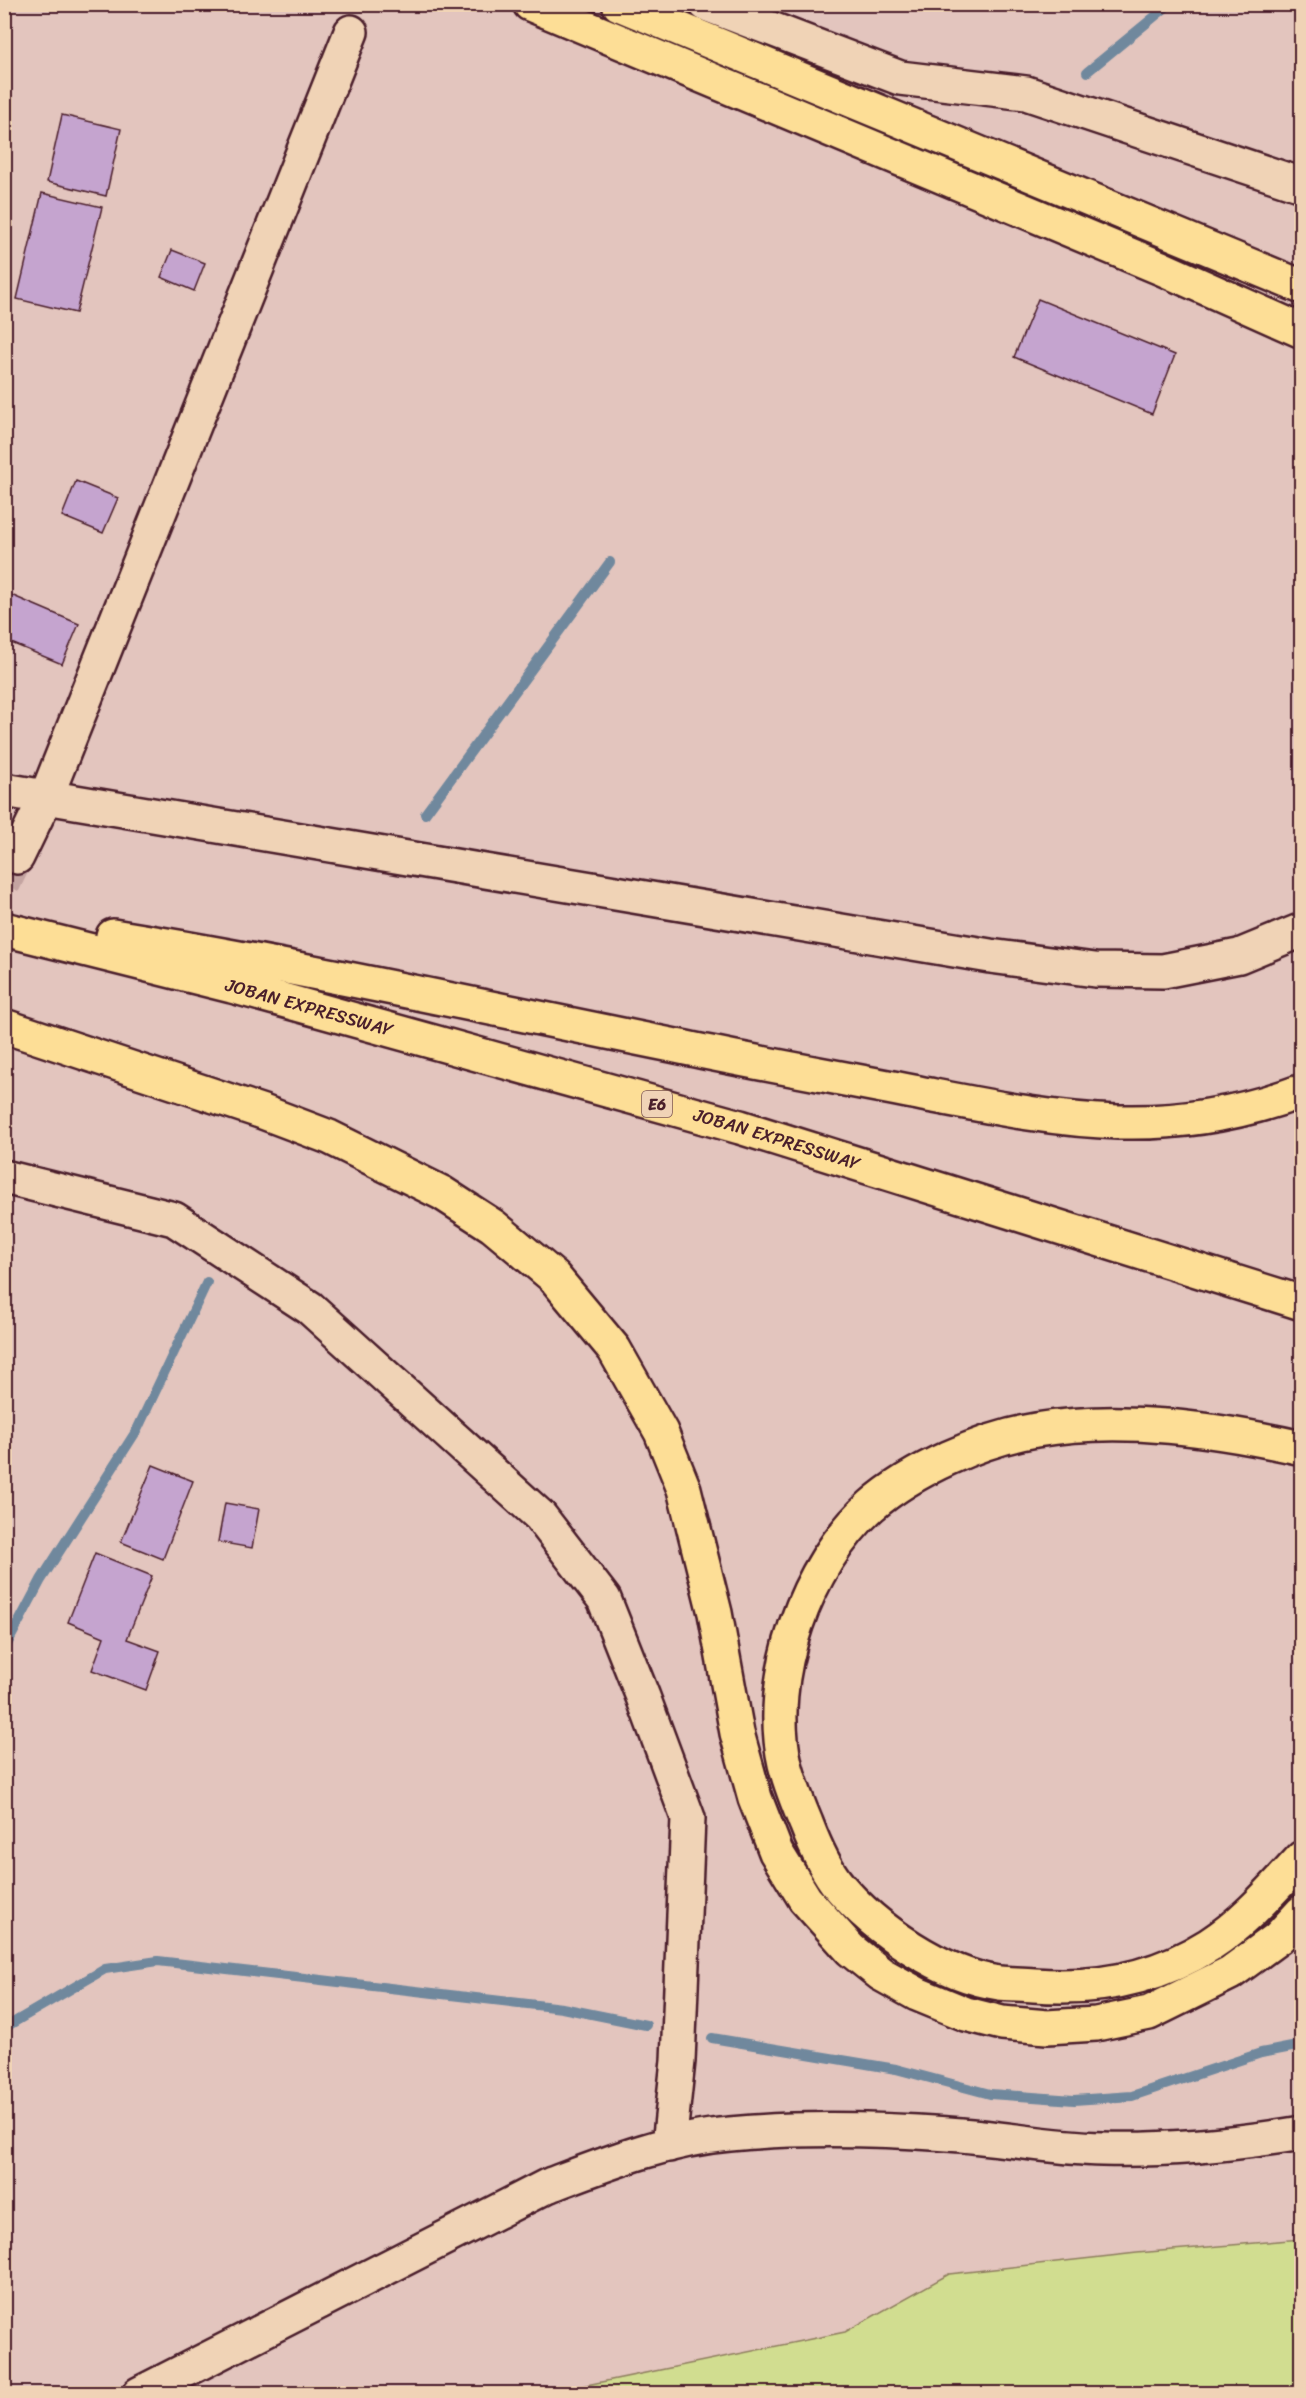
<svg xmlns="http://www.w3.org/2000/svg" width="1306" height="2398" font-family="Sriracha,sans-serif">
<rect width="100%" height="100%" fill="#e3c5be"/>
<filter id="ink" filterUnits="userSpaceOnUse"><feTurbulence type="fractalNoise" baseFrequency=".0167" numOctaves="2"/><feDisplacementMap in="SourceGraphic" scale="12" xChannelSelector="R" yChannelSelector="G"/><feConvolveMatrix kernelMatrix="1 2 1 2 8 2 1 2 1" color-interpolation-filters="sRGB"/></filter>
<g filter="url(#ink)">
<path fill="#d1dd90" stroke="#8e7e5e" stroke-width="1.5" d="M1301,2239V2393H573L577,2387L845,2332L949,2274L1137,2253Z"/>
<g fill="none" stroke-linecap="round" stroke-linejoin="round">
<path stroke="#6f889d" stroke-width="10" d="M1087,72L1170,4
M425,814L610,562
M4,1650L41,1580L137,1430L207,1282
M4,2028L105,1969L158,1961L562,2008L646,2025
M712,2038L896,2069L990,2094L1074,2100L1132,2096L1261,2053L1302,2045"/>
</g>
<path fill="#c5a4cf" stroke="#4a1f2b" stroke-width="1.5" d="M62,115L121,129L106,196L47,182Z
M42,193L102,207L76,313L17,299Z
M172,250L205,263L194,291L161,277Z
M1038,299L1175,355L1152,414L1014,357Z
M76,481L118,498L103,533L62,516Z
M4,592L79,624L62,664L4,640Z
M153,1465L193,1481L163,1559L121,1542Z
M225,1503L259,1509L252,1548L218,1542Z
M95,1553L152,1576L127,1639L160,1651L146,1690L92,1670L104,1637L68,1622Z"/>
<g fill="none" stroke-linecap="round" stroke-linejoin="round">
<path stroke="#c4a4a1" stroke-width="33" stroke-dasharray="33 16" stroke-linecap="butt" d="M4,884L17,857"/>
<g stroke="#4a1f2b" stroke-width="38">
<path id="minor" d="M706,4L900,78L1026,93L1302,185
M4,790L990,956L1095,970L1163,971L1239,956L1302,930
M17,857L46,797L351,32
M4,1177L174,1219L310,1308L540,1516L604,1599L643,1697L688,1818L678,2061L669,2145
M139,2394L547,2186C605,2164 667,2139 730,2134C802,2127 877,2129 948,2134C1000,2137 1051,2148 1102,2149C1170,2151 1235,2144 1302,2133"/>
</g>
<g stroke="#4a1f2b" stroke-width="38">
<g id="highway">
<path d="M530,4L1161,268L1302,331"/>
<path d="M619,4L1302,287"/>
<path id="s1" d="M4,929L232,986L740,1127L1302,1303"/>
<path d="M113,936C305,967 495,1010 686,1048C761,1064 837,1077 913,1092C1055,1119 1160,1144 1302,1091"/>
<path d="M4,1026L263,1112L329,1137L442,1193L493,1226L554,1277L614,1349L661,1432L684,1489L715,1613L737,1733L755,1798L776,1852L805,1899L851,1950L881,1974L917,1994L966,2014L1002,2023L1047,2027L1096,2024L1149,2013L1230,1973L1278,1938L1302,1912"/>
<path d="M1302,1448C1216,1429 1123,1415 1036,1430C982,1439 912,1470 871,1506C806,1565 765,1677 785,1764C790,1784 798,1804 806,1823C814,1844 824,1868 839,1886C875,1929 942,1975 999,1983C1010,1984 1022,1984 1034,1985C1097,1990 1155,1979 1209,1945C1245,1922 1274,1888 1302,1858"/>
</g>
</g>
<use href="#minor" stroke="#f0d3b6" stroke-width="33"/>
<use href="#highway" stroke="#fdde96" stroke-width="33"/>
</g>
</g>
<g text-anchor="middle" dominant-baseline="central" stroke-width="4.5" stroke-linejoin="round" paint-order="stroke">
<rect fill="#f0d3b6" stroke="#7c5555" stroke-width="1.5" x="642" y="1091" width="30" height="26" rx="4.5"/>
<g font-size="16" font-weight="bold" fill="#4a1f2b">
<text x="657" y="1104">E6</text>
</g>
<g font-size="18" fill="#4a1f2b" stroke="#f0d3b6">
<text stroke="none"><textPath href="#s1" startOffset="315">JOBAN EXPRESSWAY</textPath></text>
<text stroke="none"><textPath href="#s1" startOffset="801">JOBAN EXPRESSWAY</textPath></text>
</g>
</g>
<rect width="1306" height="2398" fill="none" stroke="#f0d3b6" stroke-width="24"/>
<rect x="12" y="12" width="1282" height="2374" fill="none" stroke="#4a1f2b" stroke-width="2" filter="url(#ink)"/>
</svg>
